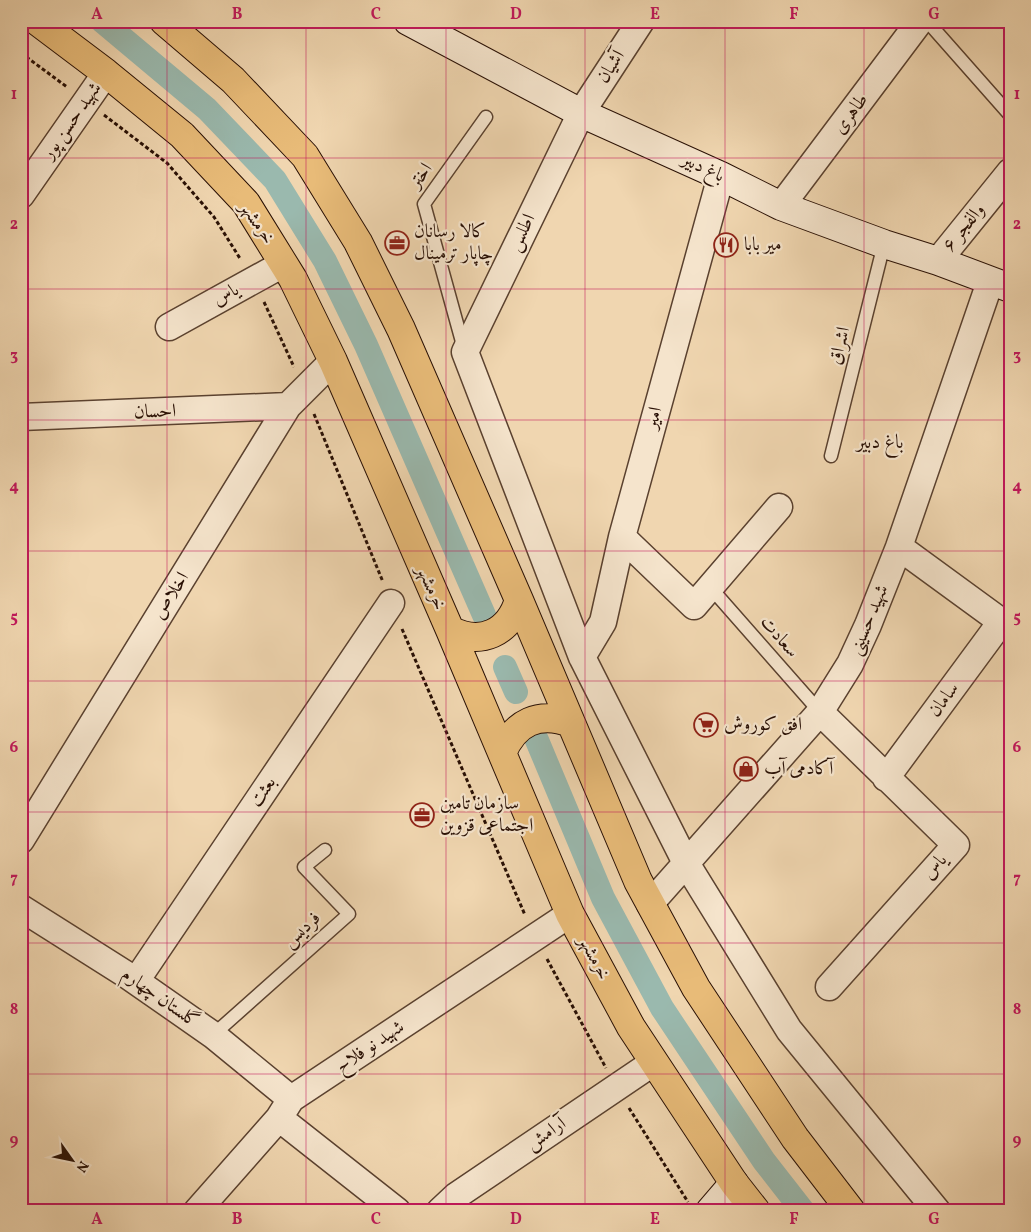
<svg xmlns="http://www.w3.org/2000/svg" width="1031" height="1232" font-family="Vollkorn,Amiri,serif">
<rect width="100%" height="100%" fill="#f0d6b0"/>
<filter id="stains"><feTurbulence type="fractalNoise" baseFrequency=".004" numOctaves="4"/><feColorMatrix values="0 0 0 0 .2 0 0 0 0 .09 0 0 0 0 .02 0 0 0 .5 -.17"/></filter>
<radialGradient id="worn" r=".72"><stop offset=".6" stop-color="#630" stop-opacity="0"/><stop offset="1" stop-color="#630" stop-opacity=".3"/></radialGradient>
<g fill="none" stroke-linecap="round" stroke-linejoin="round">
<path stroke="#9ab9ae" stroke-width="24" d="M102,21L207,109L275,180L325,261L366,345L484,615
M505,667L516,692
M536,738L603,898L662,1008L764,1161L803,1211"/>
<g stroke="#5a412f" stroke-width="15">
<path id="lane" d="M927,21L1010,115
M464,349L424,204L486,117
M831,456L884,244
M710,587L820,712
M213,1035L349,914L304,867L325,850"/>
</g>
<g stroke="#5a412f" stroke-width="29">
<path id="street" d="M641,21L581,113L465,352L582,657L686,863L789,1030L937,1211
M21,195L106,73
M781,206L920,21
M938,261L1010,172
M169,327L283,264
M21,417L288,406
M622,537L694,606L779,507
M899,547L1010,628
M582,657L603,622L622,537L721,176
M820,712L956,845L829,987
M886,778L1001,622
M21,840L288,406L333,361
M650,904L820,712L850,664L868,625L899,547L990,282
M21,908L127,975L213,1035L291,1099
M136,981L391,603
M279,1118L397,1211
M197,1211L279,1118L291,1099L570,914
M440,1211L456,1196L654,1062"/>
</g>
<g stroke="#280f04" stroke-width="30">
<path id="secondary" d="M408,21L581,113L721,176L781,206L884,244L938,261L1010,288
M710,1211L734,1183"/>
</g>
<g stroke="#280f04" stroke-width="30">
<path id="primary" d="M37,21L106,73L182,135L246,203L293,279L333,361L450,630L570,914L631,1027L734,1183L756,1211
M164,21L233,80L305,156L358,242L401,329L519,600L638,881L696,988L795,1138L851,1211
M450,630C481,646 509,633 519,600
M502,753C515,722 539,711 571,723"/>
</g>
<path stroke="#280f04" stroke-width="3" stroke-dasharray="4 2.5" stroke-linecap="butt" d="M21,53L67,87
M104,115L167,163L214,217L241,260
M264,302L294,367
M314,414L383,582
M402,629L525,915
M547,959L606,1068
M629,1108L688,1202"/>
<use href="#lane" stroke="#f5e4cc" stroke-width="12"/>
<use href="#street" stroke="#f5e4cc" stroke-width="26"/>
<use href="#secondary" stroke="#f5e4cc" stroke-width="28"/>
<use href="#primary" stroke="#e8bb78" stroke-width="28"/>
</g>
<path fill="none" stroke="#c2185b" stroke-width="1" stroke-opacity="0.55" d="M167,21V1211M306,21V1211M446,21V1211M585,21V1211M725,21V1211M864,21V1211M21,158H1010M21,289H1010M21,420H1010M21,551H1010M21,681H1010M21,812H1010M21,943H1010M21,1074H1010"/>
<defs>
<g id="office-ring" transform="scale(1.25)"><circle r="9.5" fill="#f5e4cc" stroke="#8f2418" stroke-width="1.5"/><path d="M-6-3h4V-5.5h4V-3h4V5H-6ZM-1-4.5V-3h2v-1.5ZM-6 0V1H6V0Z" fill="#8f2418"/></g>
<g id="restaurant-ring" transform="scale(1.25)"><circle r="9.5" fill="#f5e4cc" stroke="#8f2418" stroke-width="1.5"/><path d="M-5-6h1v4h1v-4h1v4h1v-4h1v5L-1.5 .5V6h-2V.5L-5-1ZM5-6V6H3V1.5H1.5Q1.5-4 5-6Z" fill="#8f2418"/></g>
<g id="supermarket-ring" transform="scale(1.25)"><circle r="9.5" fill="#f5e4cc" stroke="#8f2418" stroke-width="1.5"/><path d="M-6-5.5h2.5l.6 2H6L4.5 2H-2.5L-4.4-4H-6ZM-1.5 3.2a1.3 1.3 0 1 0 .1 0ZM3 3.2a1.3 1.3 0 1 0 .1 0Z" fill="#8f2418"/></g>
<g id="shop-ring" transform="scale(1.25)"><circle r="9.5" fill="#f5e4cc" stroke="#8f2418" stroke-width="1.5"/><path d="M-5-2.5h2.3a2.7 3.5 0 0 1 5.4 0H5L5.5 6h-11ZM-1.5-2.5h3a1.5 2.3 0 0 0-3 0Z" fill="#8f2418"/></g>
</defs>
<g fill-rule="evenodd">
<use href="#office-ring" x="397" y="243"/>
<use href="#restaurant-ring" x="726" y="245"/>
<use href="#supermarket-ring" x="706" y="725"/>
<use href="#shop-ring" x="746" y="769"/>
<use href="#office-ring" x="422" y="815"/>
</g>
<g text-anchor="middle" dominant-baseline="central" stroke-width="4.5" stroke-linejoin="round" paint-order="stroke">
<g font-size="19" fill="#280f04" stroke="#f5e4cc">
<text transform="translate(611 67) rotate(-57)">آشیان</text>
<text transform="translate(851 114) rotate(-53)">طاهری</text>
<text transform="translate(72 121) rotate(-55)">شهید حسن پور</text>
<text transform="translate(703 168) rotate(25)">باغ دبیر</text>
<text transform="translate(421 176) rotate(-55)">اختر</text>
<text transform="translate(257 223) rotate(56)">خرمشهر</text>
<text transform="translate(964 228) rotate(-51)">والفجر ۶</text>
<text transform="translate(522 233) rotate(-64)">اطلس</text>
<text transform="translate(226 295) rotate(-29)">یاس</text>
<text transform="translate(840 346) rotate(-76)">اشراق</text>
<text transform="translate(155 412) rotate(-2)">احسان</text>
<text transform="translate(654 418) rotate(-75)">امیر</text>
<text transform="translate(431 588) rotate(66)">خرمشهر</text>
<text transform="translate(171 596) rotate(-58)">اخلاص</text>
<text transform="translate(869 620) rotate(-67)">شهید حسینی</text>
<text transform="translate(779 637) rotate(49)">سعادت</text>
<text transform="translate(944 700) rotate(-53)">سامان</text>
<text transform="translate(263 792) rotate(-56)">بعثت</text>
<text transform="translate(935 867) rotate(-48)">یاس</text>
<text transform="translate(302 930) rotate(-42)">فردیس</text>
<text transform="translate(594 958) rotate(62)">خرمشهر</text>
<text transform="translate(160 998) rotate(35)">گلستان چهارم</text>
<text transform="translate(370 1047) rotate(-34)">شهید نو فلاح</text>
<text transform="translate(546 1134) rotate(-34)">آرامش</text>
</g>
<g font-size="19" fill="#280f04" stroke="#f5e4cc" text-anchor="start">
<text x="414" y="232">کالا رسانان<tspan x="414" dy="22">چاپار ترمینال</tspan></text>
<text x="744" y="245">میر بابا</text>
<text x="724" y="725">افق کوروش</text>
<text x="764" y="769">آکادمی آب</text>
<text x="440" y="804">سازمان تامین<tspan x="440" dy="22">اجتماعی قزوین</tspan></text>
</g>
<g font-size="20" fill="#280f04" stroke="#f5e4cc">
<text x="880" y="443">باغ دبیر</text>
</g>
</g>
<rect width="1031" height="1232" fill="none" stroke="#f0d6b0" stroke-width="55"/>
<g transform="translate(72 1160) rotate(123)" stroke="#f5e4cc" stroke-width="4" paint-order="stroke">
<path d="M0-4L9 19L0 12L-9 19Z" fill="#280f04"/>
<text y="-8" font-size="14" font-weight="bold" text-anchor="middle" fill="#280f04">N</text>
</g>
<rect x="28" y="28" width="976" height="1176" fill="none" stroke="#c2185b" stroke-width="2"/>
<g font-size="16" text-anchor="middle" font-weight="bold" fill="#c2185b">
<text x="97" y="19">A</text>
<text x="237" y="19">B</text>
<text x="376" y="19">C</text>
<text x="516" y="19">D</text>
<text x="655" y="19">E</text>
<text x="794" y="19">F</text>
<text x="934" y="19">G</text>
<text x="14" y="99">1</text>
<text x="1017" y="99">1</text>
<text x="14" y="229">2</text>
<text x="1017" y="229">2</text>
<text x="14" y="360">3</text>
<text x="1017" y="360">3</text>
<text x="14" y="491">4</text>
<text x="1017" y="491">4</text>
<text x="14" y="622">5</text>
<text x="1017" y="622">5</text>
<text x="14" y="752">6</text>
<text x="1017" y="752">6</text>
<text x="14" y="883">7</text>
<text x="1017" y="883">7</text>
<text x="14" y="1014">8</text>
<text x="1017" y="1014">8</text>
<text x="14" y="1145">9</text>
<text x="1017" y="1145">9</text>
<text x="97" y="1224">A</text>
<text x="237" y="1224">B</text>
<text x="376" y="1224">C</text>
<text x="516" y="1224">D</text>
<text x="655" y="1224">E</text>
<text x="794" y="1224">F</text>
<text x="934" y="1224">G</text>
</g>
<rect width="100%" height="100%" filter="url(#stains)"/>
<rect width="100%" height="100%" fill="url(#worn)"/>
</svg>
